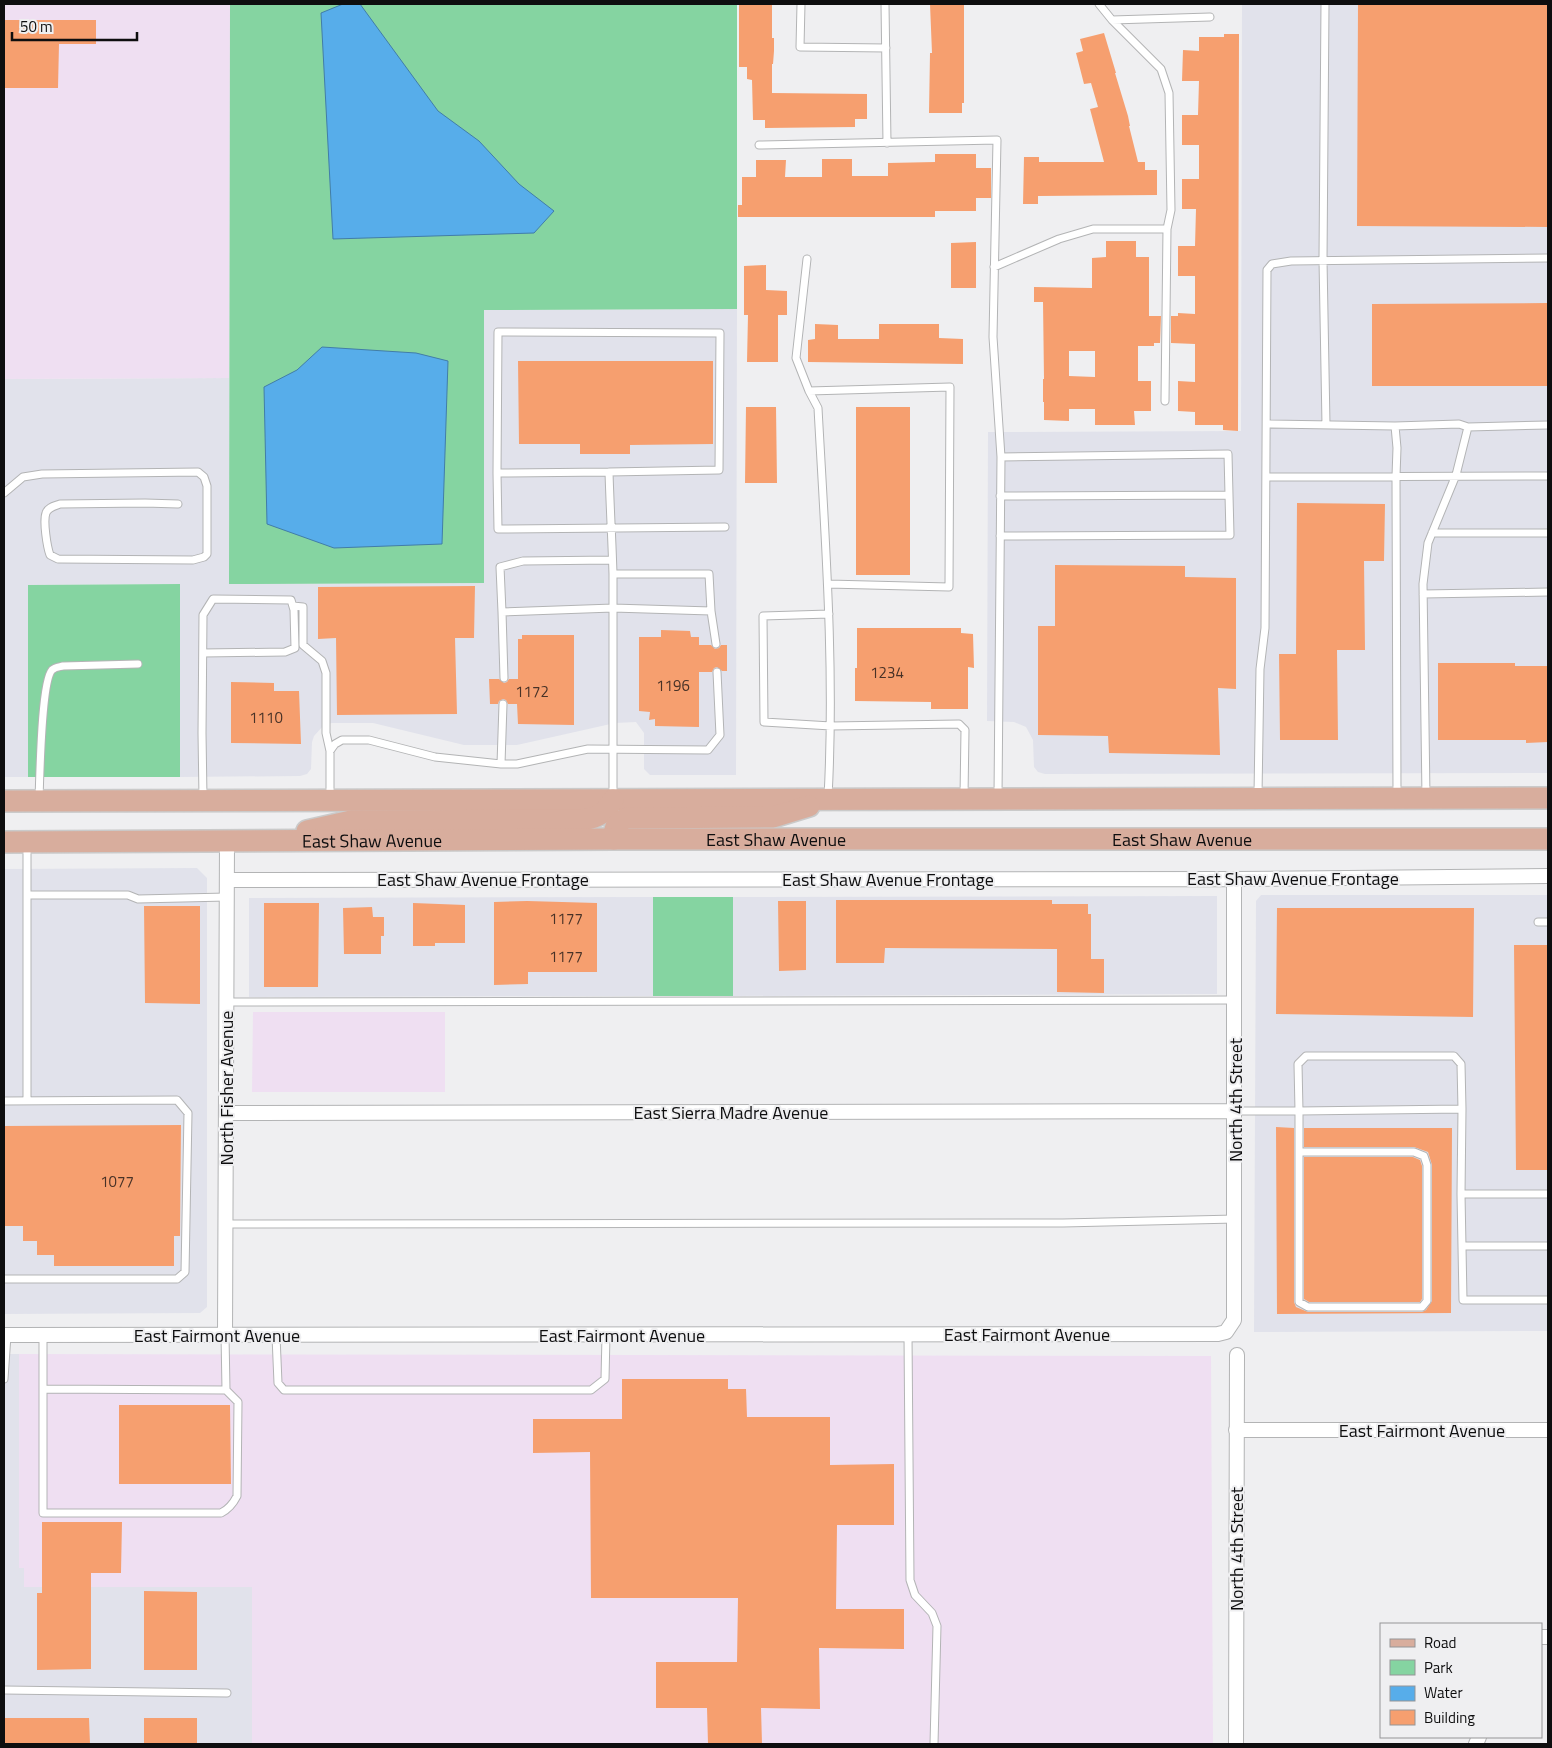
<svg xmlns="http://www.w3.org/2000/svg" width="1552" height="1748" font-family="'Titillium Web',sans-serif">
<rect width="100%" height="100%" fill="#efeff1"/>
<path fill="#e1e2eb" d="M1242,4H1548V773L1045,774L1038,772L1034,767L1033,740L1026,727L1014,722L987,721L988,432L1241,431Z
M737,309L736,775H650L644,769V733L636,722L615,723L517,745H464L373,723H332L324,725L314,736L312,742L311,769L307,774L300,776L180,777V584L28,585V777H4V379L229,378V584L484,583V310Z
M197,868L207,878V1307L200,1313L4,1314V869Z
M1261,895H1548V1331L1254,1332L1256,901Z
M1217,896V994L733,996V897Z
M653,897V996L249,997V898Z
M4,1354H19V1567L24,1568V1587H252V1744H4Z"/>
<path fill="#efdff2" d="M4,4H230L229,378L4,379Z
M253,1012H445V1092H252Z
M19,1354L1211,1356L1213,1744H252V1587H24V1568H19Z"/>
<path fill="#85d4a1" d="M230,4H737V309L484,310V583L229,584Z
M180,584V777H28V585Z
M653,897H733V996H653Z"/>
<path fill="#57adea" stroke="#417da8" d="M343,4H360L438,111L479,141L519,184L554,211L534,233L333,239L321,13Z
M322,347L416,353L448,361L442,544L334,548L267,524L264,387L297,370Z"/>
<path fill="#f69f6f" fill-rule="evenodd" d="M739,4H772V38H774V51L773,64H772V93L867,94V119H855V127L765,128V120H753L752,80L747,79V67H739Z
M930,4H964V103H962V113H929L930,53H932Z
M1358,4H1548V227L1357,226Z
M4,20H96V44H59L58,88H4Z
M1104,33L1116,73H1115L1128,116L1130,126H1129L1138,162H1145V170H1157V195L1038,196V204H1023L1024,157H1039V162H1104L1090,109L1098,107L1091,83L1084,84L1076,53L1083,51L1080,39Z
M1224,34H1239L1238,431L1223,430V425H1195V412L1178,411V381L1195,382V344L1171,343V316H1178V313L1195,314V276H1178V246H1195L1196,209H1182V179H1199V145H1182V115H1198L1199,81H1182L1183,50L1199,51V37H1224Z
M935,154H976V168H991V198H976V211H935V217H738V205H742V177H756V160H786L785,177H822V159H852V176H888V163L935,162Z
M1106,241H1136V257H1149V316H1161L1160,343H1154V346H1138V381H1151V411H1134L1135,425H1095V409H1069V421L1044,420V402H1043V379H1044L1043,302H1034V287L1092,288V258L1106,257ZM1069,351H1095V377L1069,376Z
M976,242V288H951V243Z
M766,265V290L787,291V315H778V362H747L748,315H744V266Z
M1548,303V386H1372V304Z
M815,324L838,325V339H879V324H939V338L963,339V364L808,362V340L815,339Z
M518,361H713V444L630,445V454H580V444H519Z
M746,407H776L777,483H745Z
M856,407H910V575H856Z
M1297,503L1385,504L1384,561H1364L1365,650H1337L1338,740H1280L1279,654H1296Z
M1055,565L1185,566V577L1236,578V689L1218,688L1220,755L1109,753L1108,736L1038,735V626H1055Z
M475,586L474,638H455L457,714L337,715L336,638L318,639V587Z
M857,628H961V633L973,634L974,668L968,667V709H931V702L855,701V668H857Z
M661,630L690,631L691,637H699V645H711L715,649L719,648L721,645H727V671H722L717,667L714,668L712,672H699V727L655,726V719L649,720L650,712L639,711V637H661Z
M522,635H574V725L518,724L517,704H508L506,700L503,699L499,701L498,704H490L489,679H499L504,683L507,682L509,679H518V639H522Z
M1438,663H1515V666H1548V742L1526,743V740H1438Z
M231,682L274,683V691H299L301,744L231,743Z
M836,900H1052V904H1088V914H1091V959H1104V993L1057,992V949L885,948L884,963H836Z
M527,901L597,903V972H528V984L494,985V902Z
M778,901H806V970L779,971Z
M264,903H319L318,987H264Z
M413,903L465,905V943H435V946H413Z
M144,906H200V1004L145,1003Z
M372,907L373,917H384V936H381V954H344L343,908Z
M1277,908H1474L1473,1017L1276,1014Z
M1514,945H1548V1170H1516Z
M181,1125L180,1236H174V1266H54V1255H37V1241H23V1226H4V1126Z
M1276,1127L1294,1128V1302L1296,1307L1308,1312H1422L1426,1310L1432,1301V1165L1428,1152L1414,1147H1304V1128H1452L1451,1313L1277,1314Z
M1304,1157H1413L1420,1160L1422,1166V1299L1420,1302H1309L1304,1299Z
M622,1379H728V1389H746L747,1417H830V1465L894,1464V1525H837L836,1609H904V1649L819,1648L820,1709L761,1708L762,1744H708L707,1708H656V1662H737L738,1598H591L590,1452L533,1453V1419H622Z
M119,1405H230L231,1484H119Z
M42,1522H122L121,1573H91V1669L37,1670V1593H42Z
M144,1591L197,1592V1670H144Z
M4,1718H89L90,1744H4Z
M144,1718H197V1744H144Z"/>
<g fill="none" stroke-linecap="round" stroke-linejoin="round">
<g stroke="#b3b4b5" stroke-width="9">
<path id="lane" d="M801,4L800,47L886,48
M885,4L887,143
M1325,4L1323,260L1326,425
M1112,20L1210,17
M759,145L997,140L993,337L1001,457L998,796
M807,259L796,358L809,391L818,408C825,537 835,667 828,797
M994,267L1059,239L1093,229H1167L1171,210L1169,93L1161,69L1112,20L1099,4
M809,391L950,387L949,587L828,584
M1165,401L1167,229
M1267,424L1395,426L1459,424L1468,427L1548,425
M1395,426L1397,448L1396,476L1397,796
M497,473L609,472
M1267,477L1548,476
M4,493L23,477L42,474L198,472L204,477L207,486V554L204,557L193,560L58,559L50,555C47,547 43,521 46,513C48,507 55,506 60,504L145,503L178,504
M1000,496L1229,495
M1432,533H1548
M1000,536L1230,535L1228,454L1001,457
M612,560L523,561L500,567L502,612L613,608L711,611L709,574H613
M1423,594L1548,592
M293,606L303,607V645L322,661L326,673V733L330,751
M711,611L716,644
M502,612L504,678
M829,614L763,616L764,722L831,726L959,724L965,730L964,796
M501,764L503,704
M1258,795L1260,669L1265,628L1267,270L1272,264L1291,261L1548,258
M203,797L202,733L203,615L213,599L291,600L294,610L295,648L285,652L203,653
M330,797V751L335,744L342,740H369L435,757L501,764H517L588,749L708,750L720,735L717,672
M1426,797L1423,584L1428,543L1456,475L1468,427
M39,798C40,778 41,682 52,670C55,667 59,667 63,666L138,664
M613,798V574C612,540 610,506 609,472L719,470L720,333L498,332L497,473L498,529L725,527
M27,895H128L138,899L227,897
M1538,922H1548
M226,1002L1234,1000
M4,1101L177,1100L188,1113L185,1272L177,1279H4
M27,1101V845
M1462,1109L1461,1194H1548
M1235,1111H1299L1298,1064L1306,1056H1454L1461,1064L1462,1109L1299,1111V1302L1308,1307H1422L1427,1301V1165L1424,1156L1414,1152H1299
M1461,1194L1463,1300H1548
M226,1224L1063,1223L1235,1219
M1462,1246H1548
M43,1335V1389L226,1390L225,1335
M908,1335L910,1580L915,1595L932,1613L937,1626L934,1744
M276,1336L278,1383L284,1390H591L605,1379L606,1335
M4,1379L7,1335
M43,1389V1513H221C229,1509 233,1504 237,1496L238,1402L226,1390
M4,1690L227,1693"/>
</g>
<g stroke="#b3b4b5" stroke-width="16">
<path id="street" d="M227,880L1234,879L1548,876
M227,1113L1235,1111
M4,1335L1218,1334L1226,1332L1234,1320V879
M225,1335L227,841
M1236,1430H1548
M1541,1637H1548
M1236,1744L1237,1355
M1476,1744L1479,1737"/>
</g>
<g stroke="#cacaca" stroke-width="24">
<g id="primary">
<path d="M4,801L1548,798"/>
<path d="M307,831L351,821L583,820C598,817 604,814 613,800"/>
<path d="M614,839C614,828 616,822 627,818L773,817L809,806"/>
<path id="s1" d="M4,842L614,839H1548"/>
</g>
</g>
<use href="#lane" stroke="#fff" stroke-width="7"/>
<use href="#street" stroke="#fff" stroke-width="14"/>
<use href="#primary" stroke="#d8ad9d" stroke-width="21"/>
</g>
<g text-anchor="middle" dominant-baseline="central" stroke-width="4" stroke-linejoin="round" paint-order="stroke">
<g font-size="15" fill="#483227">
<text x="887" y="672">1234</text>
<text x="673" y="685">1196</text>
<text x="532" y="691">1172</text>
<text x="266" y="717">1110</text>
<text x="566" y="918">1177</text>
<text x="566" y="956">1177</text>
<text x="117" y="1181">1077</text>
</g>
<g font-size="18" fill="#0e0e0f" stroke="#efeff1">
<text stroke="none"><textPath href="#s1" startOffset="772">East Shaw Avenue</textPath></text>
<text stroke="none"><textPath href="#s1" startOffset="1178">East Shaw Avenue</textPath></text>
<text stroke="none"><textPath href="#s1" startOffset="368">East Shaw Avenue</textPath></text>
<text x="1293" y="878">East Shaw Avenue Frontage</text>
<text x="483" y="879">East Shaw Avenue Frontage</text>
<text x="888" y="879">East Shaw Avenue Frontage</text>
<text transform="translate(226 1088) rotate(-90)">North Fisher Avenue</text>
<text transform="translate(1235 1100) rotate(-90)">North 4th Street</text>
<text x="731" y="1112">East Sierra Madre Avenue</text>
<text x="1027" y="1334">East Fairmont Avenue</text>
<text x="217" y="1335">East Fairmont Avenue</text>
<text x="622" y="1335">East Fairmont Avenue</text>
<text x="1422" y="1430">East Fairmont Avenue</text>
<text transform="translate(1236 1549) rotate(-90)">North 4th Street</text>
</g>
</g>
<rect width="1552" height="1748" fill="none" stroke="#0e0e0f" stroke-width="10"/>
<rect x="1380" y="1623" width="162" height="115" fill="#efeff1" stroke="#959597"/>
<rect x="1390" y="1639" width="25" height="8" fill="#d8ad9d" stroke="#959597"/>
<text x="1424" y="1648" font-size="15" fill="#0e0e0f">Road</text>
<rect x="1390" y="1660" width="25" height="15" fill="#85d4a1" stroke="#959597"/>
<text x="1424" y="1673" font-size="15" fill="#0e0e0f">Park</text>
<rect x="1390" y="1686" width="25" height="15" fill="#57adea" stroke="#959597"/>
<text x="1424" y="1698" font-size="15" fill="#0e0e0f">Water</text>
<rect x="1390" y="1710" width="25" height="15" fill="#f69f6f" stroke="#959597"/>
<text x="1424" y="1723" font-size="15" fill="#0e0e0f">Building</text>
<path d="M12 32v8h125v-8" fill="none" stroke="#0e0e0f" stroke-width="2.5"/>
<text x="20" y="32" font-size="15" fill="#0e0e0f" stroke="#efeff1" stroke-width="4" paint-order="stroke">50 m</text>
</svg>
